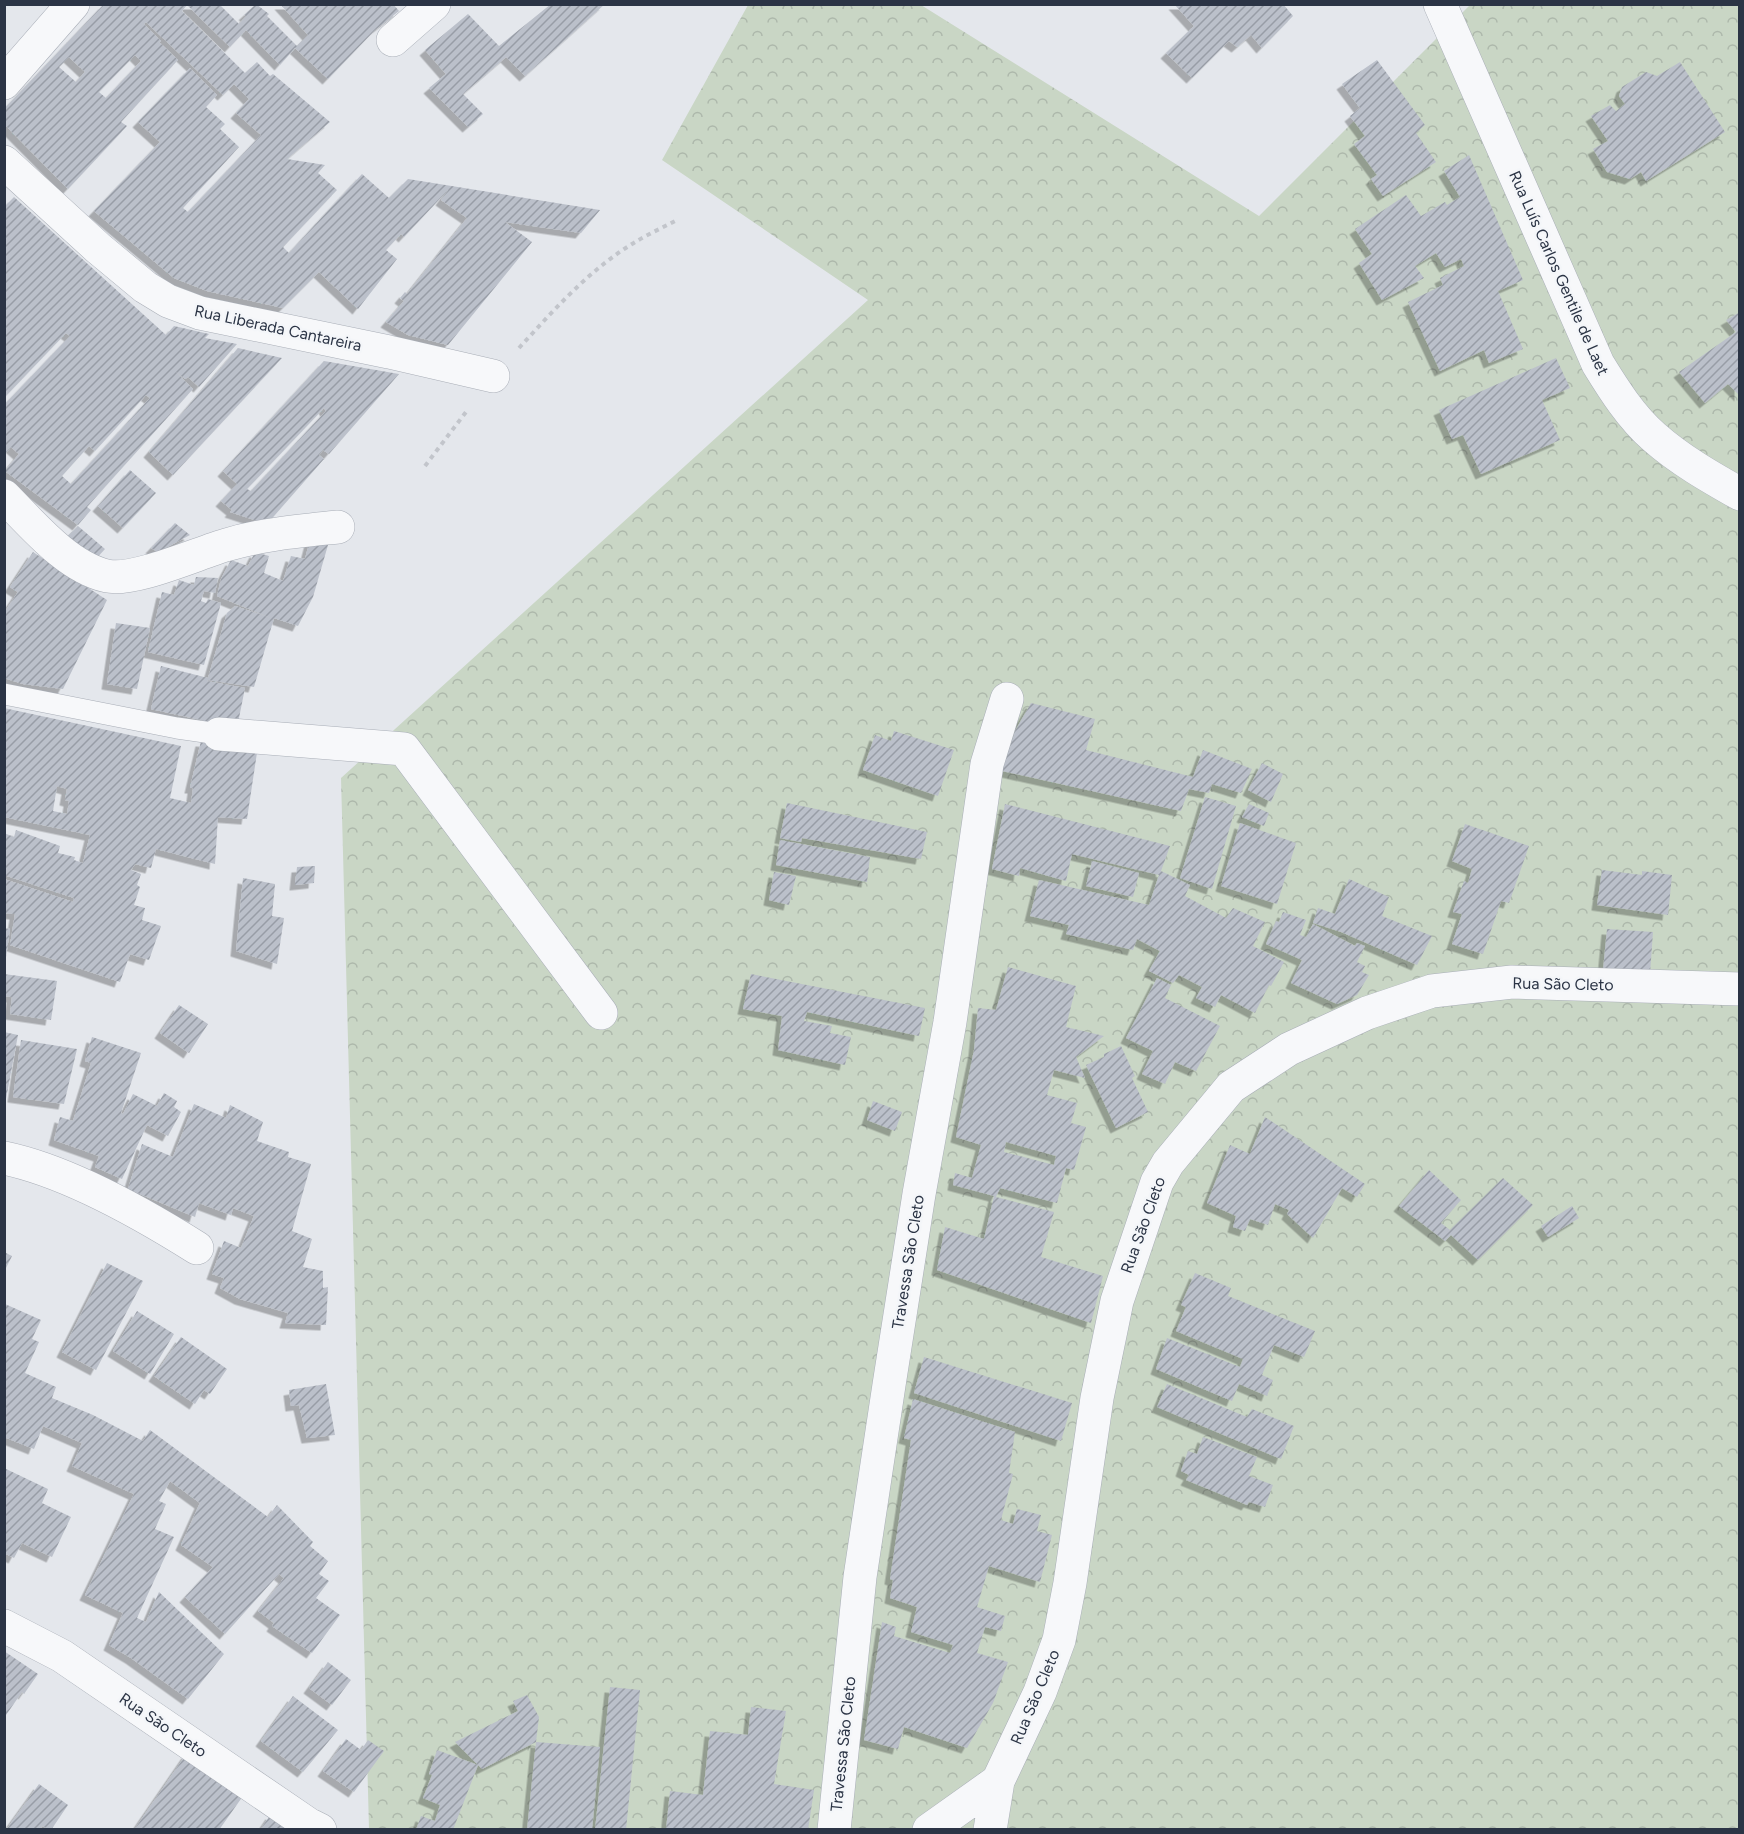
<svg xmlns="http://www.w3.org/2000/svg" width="1744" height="1834" font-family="Figtree,sans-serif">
<defs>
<pattern id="forest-crowns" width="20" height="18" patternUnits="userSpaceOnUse" patternTransform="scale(1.5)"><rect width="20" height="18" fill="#c9d6c5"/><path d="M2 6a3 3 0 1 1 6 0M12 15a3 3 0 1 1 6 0" fill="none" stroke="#adb8ab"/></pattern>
<pattern id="building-hatch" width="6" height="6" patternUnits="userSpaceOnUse" patternTransform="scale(1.5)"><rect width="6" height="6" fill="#bbc0ca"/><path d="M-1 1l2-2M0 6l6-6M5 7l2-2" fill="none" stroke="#989da6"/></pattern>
<filter id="shadow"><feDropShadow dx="-5.5" dy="5.5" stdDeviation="0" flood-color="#0004"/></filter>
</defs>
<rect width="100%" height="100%" fill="#e4e7ec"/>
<path fill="url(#forest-crowns)" d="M748,5H921L1259,216L1470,5H1739V1829H369L341,778L868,300L662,160Z"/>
<path fill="url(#building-hatch)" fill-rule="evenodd" filter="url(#shadow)" d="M104,4H219L239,24L246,16L244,15L256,4L269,14L267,16L297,46L308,35L280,4H393L399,11L375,30L328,79L295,48L280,65L246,30L230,47L187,5L182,11L245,73L257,62L270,76L273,74L330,122L287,159L325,165L318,173L337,190L283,247L289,253L362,174L389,198L408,179L600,210L581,233L505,222L532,242L448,345L408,335L386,322L404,301L400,298L405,292L407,294L467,218L441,200L449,189L404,237L401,234L386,250L397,259L358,309L319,272L283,308L207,291L174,278L94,211L160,142L138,122L190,68L217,95L206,107L225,124L220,129L239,147L183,208L188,212L261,135L236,113L249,99L234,84L223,95L146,22L144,24L161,41L159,42L178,60L121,122L127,126L68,189L4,124V109ZM135,55L141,61L106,98L99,92ZM69,57L85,72L76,82L59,67Z
M551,4H605L525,76L506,57L463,94L483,114L468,127L429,88L446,74L425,50L468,14L499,46Z
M1174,4H1283L1293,16L1262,48L1251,35L1237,47L1229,41L1192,78L1166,53L1194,26Z
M1377,60L1425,125L1416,133L1436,162L1383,196L1371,179L1377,175L1354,144L1365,136L1350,116L1360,108L1342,84Z
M1680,62L1725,132L1646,181L1641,172L1630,179L1607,172L1593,149L1608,141L1591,116L1610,105L1616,111L1625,104L1619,96L1622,87L1646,72L1657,76Z
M1469,155L1523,280L1498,291L1523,349L1489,363L1484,350L1440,371L1408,302L1443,285L1440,278L1464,266L1461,259L1445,267L1436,253L1415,266L1424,278L1382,300L1359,263L1372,254L1355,229L1406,195L1421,216L1445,202L1447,205L1460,197L1444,171Z
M14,197L166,335L174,326L209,334L205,338L237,344L199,387L188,377L185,379L175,371L193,389L87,507L91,510L78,525L5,471L19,454L11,447L4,455V405L70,336L66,333L4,398V207ZM146,395L150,398L71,484L62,476L89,446L95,451Z
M1740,312V396L1728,384L1705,403L1679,372L1736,332L1726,320Z
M238,348L282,358L173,475L149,452Z
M1556,358L1570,388L1542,400L1560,440L1481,474L1463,435L1452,439L1439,410Z
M324,361L399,374L329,454L323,450L319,455L324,459L267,524L230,512L232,510L221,501L237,484L223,471ZM324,408L326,411L251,491L247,489Z
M130,470L156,493L123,528L98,506Z
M175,523L190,535L158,552L151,548Z
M78,526L105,549L94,561L66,538Z
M310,540L328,545L313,597L298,626L274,618L254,687L208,680L207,681L245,688L237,728L151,709L161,666L208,678L227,613L235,606L271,618L217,596L221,579L231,560L248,566L255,552L269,556L264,573L283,581L291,556L305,559Z
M33,552L107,600L63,689L23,684L4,678V613L18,592L10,587Z
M196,577L218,578L215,593L204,591L201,601L206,603L208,599L221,603L204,665L148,652L162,592L174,595L179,580L194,585Z
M116,623L150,628L137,689L107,684Z
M1031,703L1095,719L1086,750L1193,777L1203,750L1252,769L1241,793L1212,784L1209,793L1189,789L1181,811L1011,773L1002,771L1015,731Z
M4,708L181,746L170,798L191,803L193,788H190L201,741L258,746L247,819L218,817L215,864L156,849L151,868L135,864L131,870L141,874L137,885L140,887L134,905L145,908L142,920L161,926L149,960L130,954L120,982L10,945L15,914L4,913V879L73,902L74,898L4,875V833L14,837L16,830L60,846L58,853L75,857L74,860L83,863L90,835L4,817ZM57,786L67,789L65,800L69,801L67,814L53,811Z
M894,731L954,750L938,796L863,770L875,735L891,741Z
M1262,763L1283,774L1271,802L1248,790Z
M1205,797L1236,806L1212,889L1180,878Z
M787,803L927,832L921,859L802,838L801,842L780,838Z
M1005,804L1170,846L1161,871L1190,885L1185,896L1226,918L1233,908L1265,922L1253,946L1284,962L1271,986L1269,985L1255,1013L1221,995L1215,1007L1196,998L1202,987L1179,975L1173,983L1149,971L1160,951L1137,939L1133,950L1066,934L1069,925L1030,916L1039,880L1149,905L1159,875L1072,854L1066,881L1020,868L1019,876L992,869Z
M1249,804L1269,813L1264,826L1242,817Z
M1240,823L1296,843L1277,904L1221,886Z
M1465,824L1529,846L1509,903L1501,901L1483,954L1452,944L1462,914L1453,912L1464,881L1468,883L1472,869L1452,861Z
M780,840L870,857L867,882L776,865Z
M1092,861L1139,873L1133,897L1086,886Z
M315,866L314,883L295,885L297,867Z
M1602,870L1642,875V871L1672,875L1668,915L1597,905Z
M774,872L796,876L789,905L769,900Z
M243,878L275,884L272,916L284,918L277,964L236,951Z
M1349,879L1389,897L1382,916L1432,936L1417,965L1341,932L1313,923L1318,908L1335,914Z
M1283,912L1306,920L1300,935L1306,937L1313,924L1355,946L1357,943L1365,946L1357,962L1365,966L1362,972L1369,975L1357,995L1337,1004L1291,983L1302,960L1266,944L1276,921L1279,922Z
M4,928L10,929L6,957H4Z
M1607,929L1653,932L1650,974L1603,970Z
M1008,967L1076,986L1066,1027L1104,1036L1076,1057L1085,1078L1054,1070L1047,1095L1077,1103L1071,1123L1086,1127L1074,1170L1066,1168L1057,1203L1000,1188L996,1197L1054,1212L1041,1257L1103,1276L1091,1323L937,1270L945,1227L984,1239L994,1196L953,1185L955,1173L972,1178L981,1145L956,1137L974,1050L978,1008L996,1010ZM1006,1142L1056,1156L1054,1165L1004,1152Z
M4,974L57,981L51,1020L10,1014L12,997L4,996Z
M751,974L925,1008L919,1036L807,1012L804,1021L832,1026L830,1033L851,1037L845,1065L778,1050L782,1016L743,1009Z
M1157,978L1171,985L1165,998L1220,1026L1196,1071L1175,1062L1165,1084L1142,1074L1153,1051L1126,1038Z
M179,1005L208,1024L189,1053L160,1033Z
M4,1032L18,1035L6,1099H4Z
M92,1037L141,1053L121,1113L123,1114L133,1094L157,1106L164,1093L177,1101L174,1107L181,1112L168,1136L147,1125L122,1179L95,1167L99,1156L54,1140L60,1117L73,1121L91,1063L85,1061Z
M21,1040L77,1049L64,1104L13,1097Z
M1121,1046L1135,1076L1132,1078L1148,1112L1116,1128L1086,1065L1104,1057V1054Z
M873,1101L902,1112L895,1131L867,1120Z
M194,1104L226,1118L230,1105L263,1122L257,1141L289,1152L288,1157L311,1164L292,1231L312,1239L303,1267L323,1271V1288L328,1287L326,1325L285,1323L288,1313L240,1299L220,1288L224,1278L212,1274L224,1241L241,1248L254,1216L233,1208L231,1215L199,1203L195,1217L128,1189L142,1144L173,1157Z
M1265,1117L1365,1184L1357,1197L1342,1188L1313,1238L1287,1214L1289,1210L1275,1204L1268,1225L1250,1219L1245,1231L1233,1227L1236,1216L1207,1203L1230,1145L1250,1154Z
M1429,1170L1461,1200L1441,1223L1450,1230L1503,1178L1533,1205L1478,1260L1451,1235L1445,1241L1399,1206Z
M1572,1206L1579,1218L1548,1237L1541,1226Z
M4,1252L12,1256L4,1272Z
M107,1263L143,1281L96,1370L62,1352Z
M1195,1273L1231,1288L1228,1296L1315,1331L1304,1357L1274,1345L1262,1375L1273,1380L1267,1396L1239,1384L1232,1401L1156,1369L1167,1338L1240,1367L1243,1359L1176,1331L1186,1307L1181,1305Z
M5,1304L41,1320L32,1339L39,1342L25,1373L56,1387L52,1398L93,1415L143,1441L150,1430L268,1517L277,1505L313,1542L310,1546L328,1561L319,1574L329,1581L316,1598L340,1615L312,1653L272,1626L274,1623L258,1611L284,1578L279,1574L225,1634L185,1597L213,1567L181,1545L200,1503L170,1481L159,1501L166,1504L155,1529L174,1537L137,1618L146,1622L159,1592L224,1654L188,1699L131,1658L109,1645L123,1613L85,1595L134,1494L72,1466L82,1443L43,1426L34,1449L4,1437Z
M137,1311L174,1334L150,1374L113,1351Z
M181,1337L227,1369L210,1394L204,1390L195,1404L154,1376Z
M924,1357L1072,1403L1061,1441L914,1393Z
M326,1384L335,1435L307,1438L299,1405L291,1406L289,1390Z
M1167,1384L1247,1417L1252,1409L1294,1426L1281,1459L1157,1407Z
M913,1399L1015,1432L1009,1473L1013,1474L1001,1520L1013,1524L1017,1509L1041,1515L1037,1531L1052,1535L1040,1582L989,1566L977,1607L1005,1616L1001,1631L985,1627L977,1653L1008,1662L993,1703L967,1748L904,1727L898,1749L864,1740L882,1622L896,1627L894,1636L950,1653L953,1645L911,1632L917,1607L890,1598L893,1580L890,1579L911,1440L904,1438Z
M1203,1437L1257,1457L1249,1476L1273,1485L1265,1507L1249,1502L1247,1505L1186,1480L1189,1475L1181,1471L1188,1451L1197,1454Z
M4,1468L48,1489L42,1503L71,1517L52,1557L22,1543L14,1558L4,1553Z
M4,1651L38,1674L24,1694L22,1692L4,1718Z
M328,1662L351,1680L332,1705L309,1688Z
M610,1687L640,1690L626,1830H595Z
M527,1695L539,1717L536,1742L600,1747L592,1830H527L536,1742L482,1769L455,1742L518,1711L513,1701Z
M293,1696L338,1730L303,1772L261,1741Z
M751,1707L786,1711L774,1784L814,1790L808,1830H666L670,1791L703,1795L710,1731L748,1735Z
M346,1739L361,1750L368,1740L384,1751L354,1792L323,1771Z
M437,1750L478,1765L453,1830H416L421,1816L435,1821L440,1805L423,1798L432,1775L429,1774Z
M187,1753L243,1796L219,1830H134Z
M39,1784L68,1805L51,1830L42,1826L40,1830H6Z
M271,1814L293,1830H260Z"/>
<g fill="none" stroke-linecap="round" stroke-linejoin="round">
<g stroke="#a9aeb7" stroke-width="22">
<path id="lane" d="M4,694L177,728L219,734"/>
</g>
<g stroke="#a9aeb7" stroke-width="34">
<path id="street" d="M1440,4L1598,364C1614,390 1631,417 1654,437C1680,460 1710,477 1740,494
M393,40L434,4
M4,83L73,4
M4,162L98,248L145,287L168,301L200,313L389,352L493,376
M4,496C32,524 67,567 107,576C134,582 198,553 226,545C263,534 300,531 338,527
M219,734L404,749L601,1013
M4,1158C67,1171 143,1214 197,1248
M4,1626L62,1656L308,1824L320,1830
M834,1830L860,1577L889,1385L919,1194L950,1022L987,764L1007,699
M929,1830L998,1781L1040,1692L1059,1640L1070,1583L1097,1398L1117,1301L1157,1182L1168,1163L1231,1087L1289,1049L1367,1013L1432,991L1512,982L1740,989
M990,1830L998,1781"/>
</g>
<path stroke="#c2c5cb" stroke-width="4" stroke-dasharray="4.5 4.5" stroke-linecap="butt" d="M519,348C553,311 588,271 632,244C646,235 662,228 677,220
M425,466L466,412"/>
<use href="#lane" stroke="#f7f8fa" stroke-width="21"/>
<use href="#street" stroke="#f7f8fa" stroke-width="33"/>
</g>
<g text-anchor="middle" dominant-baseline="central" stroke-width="5" stroke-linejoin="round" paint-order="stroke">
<g font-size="16" fill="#2b3445" stroke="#f4f6f9">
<text transform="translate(1559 273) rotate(66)">Rua Luís Carlos Gentile de Laet</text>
<text transform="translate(278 328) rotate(12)">Rua Liberada Cantareira</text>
<text transform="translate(1563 984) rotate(1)">Rua São Cleto</text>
<text transform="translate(1143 1225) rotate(-70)">Rua São Cleto</text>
<text transform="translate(908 1262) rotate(-81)">Travessa São Cleto</text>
<text transform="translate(1035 1697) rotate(-67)">Rua São Cleto</text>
<text transform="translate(163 1725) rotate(34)">Rua São Cleto</text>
<text transform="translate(843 1744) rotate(-84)">Travessa São Cleto</text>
</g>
</g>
<rect width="1744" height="1834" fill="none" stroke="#2b3445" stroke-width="12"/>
</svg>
